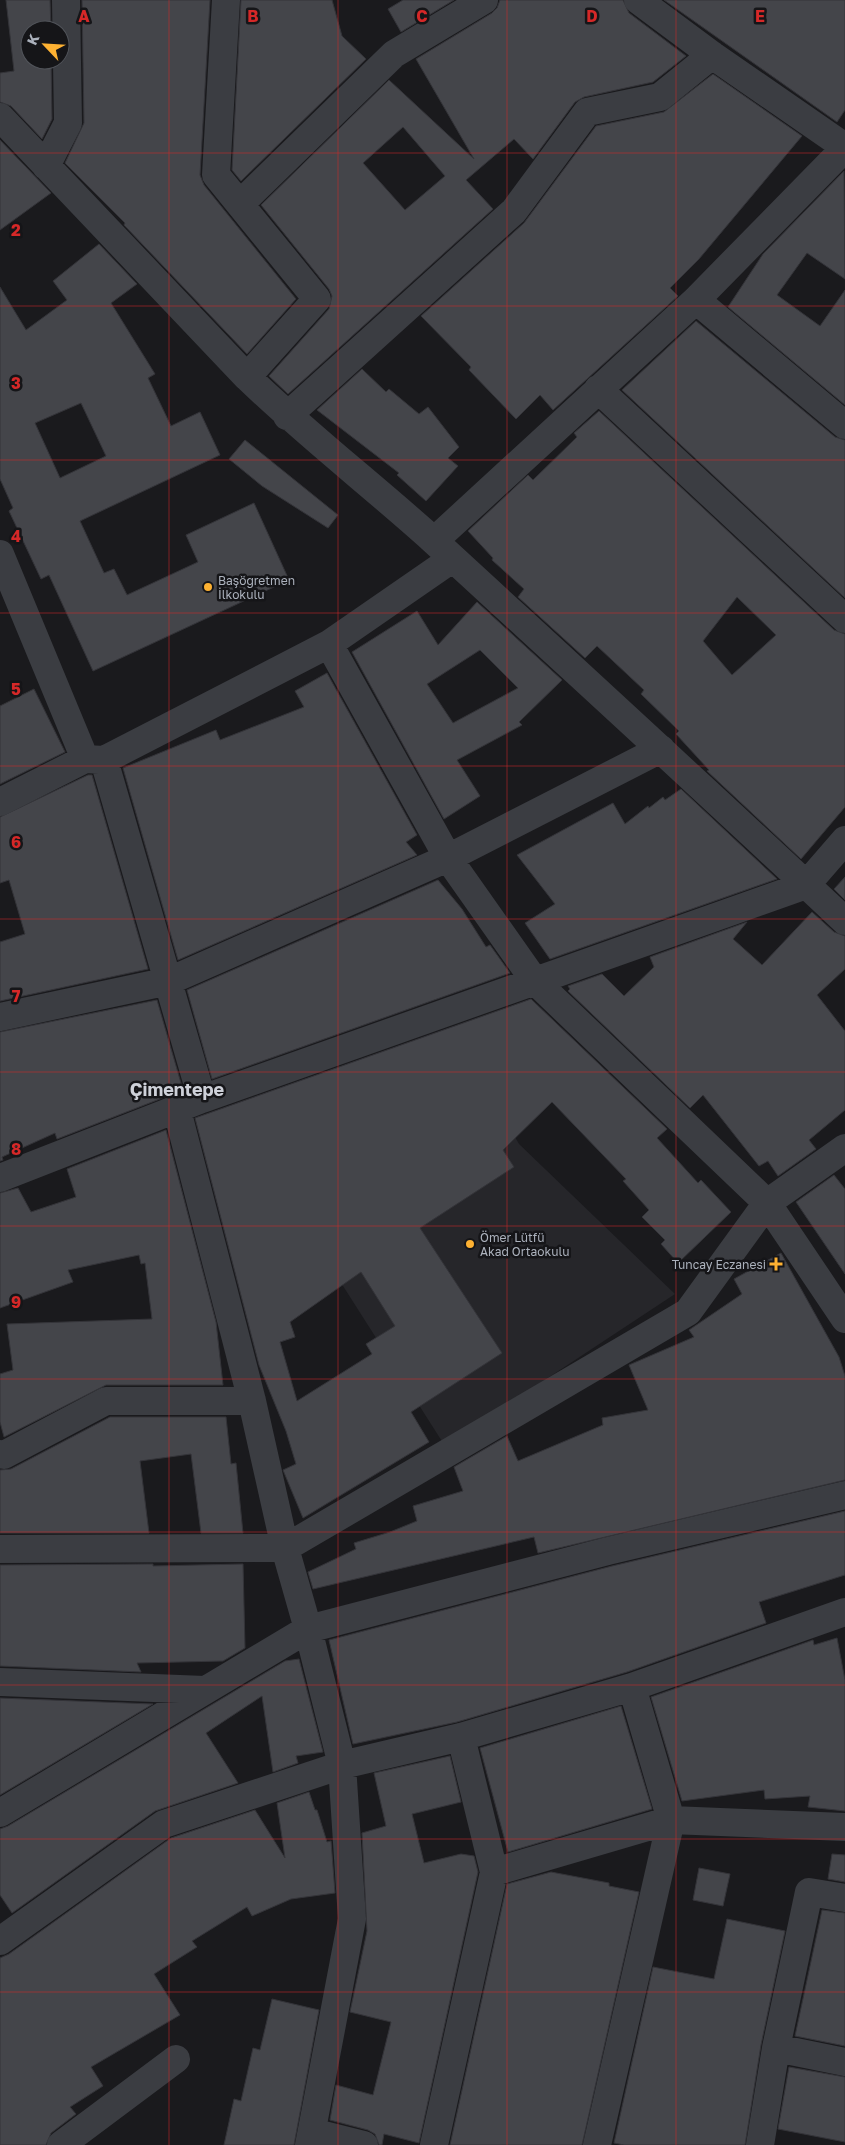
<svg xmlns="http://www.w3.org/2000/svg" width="845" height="2145" font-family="'Golos Text',sans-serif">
<rect width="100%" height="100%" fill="#1a1a1d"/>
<path fill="#26262a" d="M499,1109L519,1144L675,1294L445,1446L285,1195Z"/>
<path fill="#44454a" stroke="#343439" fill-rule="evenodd" d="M6,0H50L51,30H30V60H51L52,119L42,139L11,106L0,102V73L14,71Z
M82,0H210L200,175L204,185L296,299L247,354L124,225L125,223L65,163L84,123Z
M241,0H332L342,36L366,59L241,181L232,170Z
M403,0H454L401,32L388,9Z
M500,0H623L629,13L686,56L653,82L584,97L575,102L533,159L514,139L466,180L493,209L288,394L269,376L329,309L332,296L329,289L261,205L389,80L474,159L416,59L492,13L497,8ZM403,127L445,176L405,210L363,163Z
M664,0H845V110L837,122Z
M713,74L802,136L699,259L670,288L678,296L553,410L540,395L516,419L469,370L471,367L421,316L524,223L596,126L664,112Z
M0,140L51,193L0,230Z
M844,171L845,279L807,253L777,295L820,326L845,290V405L728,307L763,254Z
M99,244L137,284L111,303L155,374L148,378L171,426L200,412L220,455L80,521L104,573L114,569L127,595L198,562L186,535L254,503L289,580L93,671L49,575L41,579L9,511L13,508L0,479V287L26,330L67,300L53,281ZM81,403L106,456L60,478L35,423Z
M696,321L835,437L845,440V598L622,390Z
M362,369L386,392L389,389L419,414L428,407L459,447L448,458L458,466L426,501L397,475L399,473L317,410Z
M599,411L834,630L845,634V807L801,859L707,771L709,770L676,734L679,731L641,694L644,690L597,646L585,658L518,597L524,589L492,560L493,558L468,531L528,475L533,480L577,437L574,433ZM737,597L776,635L732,675L703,641Z
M245,440L338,515L328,528L262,486L229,459Z
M477,602L562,680L519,722L522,725L457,760L480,796L444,819L352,652L417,611L438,645ZM480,650L518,688L453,723L427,684Z
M327,673L417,835L406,842L417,855L178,960L123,768L216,730L220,740L304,707L295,691Z
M34,689L65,752L0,784V706Z
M88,775H92L148,969L0,1001V942L25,934L9,880L0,883V817Z
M681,789L777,879L550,959L525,923L555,904L517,855L613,803L625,824L648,806L649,808L663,797L665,800Z
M845,877V900L834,889Z
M438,880L462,909L486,947L490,945L510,973L212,1079L187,990Z
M812,912L834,932L845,936V969L817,995L845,1031V1110L809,1140L816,1149L778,1176L768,1161L759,1166L703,1095L690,1108L568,991L570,989L568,986L602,974L624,996L654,967L650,957L747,922L733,939L762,965Z
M531,999L667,1129L657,1138L698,1183L701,1180L731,1212L678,1263L661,1244L665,1240L642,1217L649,1210L623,1181L626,1179L552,1102L503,1150L514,1167L420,1228L502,1353L411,1412L429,1442L303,1518L283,1470L296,1464L286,1431L259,1365L195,1118ZM361,1272L395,1326L366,1344L372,1354L297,1401L280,1342L295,1337L290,1322Z
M157,1000L183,1090L57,1139L55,1133L2,1157L3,1160L0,1161V1032Z
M166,1130L216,1322L223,1385H106L4,1437L0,1422V1374L13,1370L7,1324L152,1319L145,1263L141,1264L139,1255L68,1270L73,1282L0,1308V1193L18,1188L31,1212L76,1197L67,1169Z
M834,1175L845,1189V1274L796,1202Z
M781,1253L839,1357L845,1376V1480L538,1553L534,1537L313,1589L308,1572L356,1549L354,1543L390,1532L417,1521L413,1506L463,1491L454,1467L507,1436L518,1461L603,1425L602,1418L648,1410L629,1365L694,1337L689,1330L742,1294L734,1279Z
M110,1417H226L231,1464L236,1463L243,1533H201L191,1454L140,1461L149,1533H0V1470L11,1469Z
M845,1511V1575L759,1602L766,1623L627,1672L457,1722L353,1744L329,1640L612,1566Z
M153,1564V1566L243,1564L245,1648L223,1661L137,1663L141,1672L0,1666V1565Z
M837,1638L845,1680V1811L808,1807L810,1796L765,1799L764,1790L682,1801L651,1697L813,1640L814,1645Z
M299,1659L323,1752L296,1756L298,1763L273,1772L262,1696L206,1733L238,1783L155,1811L12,1913L0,1895V1829L8,1826L285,1661Z
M0,1698L153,1704L0,1795Z
M621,1706L652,1809L508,1852L480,1748Z
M450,1756L461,1802L412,1814L424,1863L461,1854L474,1856L478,1872L419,2143L384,2134L382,2145H379L375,2134L368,2130L330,2120L336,2085L373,2095L391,2022L350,2012L367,1931L362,1833L386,1826L374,1773Z
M309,1792L315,1810H317L327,1842L331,1841L335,1893L291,1899L252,1916L247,1907L192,1941L197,1947L154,1974L180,2015L91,2067L103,2086L70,2107L76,2114L51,2133L46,2145H0V1958L9,1954L171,1838L255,1810L285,1858L277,1803Z
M832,1854L845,1855V1882L828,1879Z
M699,1868L730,1874L723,1906L693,1900Z
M551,1872L609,1883V1886L639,1892L582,2145H450L507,1884Z
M822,1910L845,1913V2046L795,2036Z
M727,1919L785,1931L761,2045L745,2145H624L614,2143L653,1967L714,1979Z
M272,1999L319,2010L294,2145H224L234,2099L241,2101L253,2048L260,2050Z
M789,2067L845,2077V2142L778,2129Z"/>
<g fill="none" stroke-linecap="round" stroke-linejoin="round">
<path stroke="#3b3d42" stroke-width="28" d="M226,0L216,175L317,299L247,377
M638,0L712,55L845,147
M0,117L247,377C307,435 372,485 433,540C571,667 709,793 845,921
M46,166L68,123L66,0
M240,204L394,54L484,0
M696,300L845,425
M598,389L845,619
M287,416L514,211L587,112L660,97L712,55
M434,541L696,300L845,148
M0,554L85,759
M329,644L448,858L534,980L767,1203L845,1319
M104,760L202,1099
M0,802L85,759L104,760L329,644L452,559
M0,1017L169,981L448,858L661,749
M0,1178L202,1099L806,885L845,840
M0,1454L4,1455L106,1401H252
M0,1549L285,1548L252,1401L177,1110
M0,1682L205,1690
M0,1813L308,1629L285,1548L688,1312L767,1203L845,1148
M494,1872L671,1820L845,1827
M0,1941L164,1824L342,1765L461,1737L632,1687L845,1612
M776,2048L845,2062
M312,2132L364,2145
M61,2145L176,2059
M309,2145L352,1919L342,1765L308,1629L608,1551L845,1495
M434,2145L494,1872L461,1737
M597,2145L671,1820L632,1687
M760,2145L776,2048L809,1892L845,1898"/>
</g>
<path fill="none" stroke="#d62828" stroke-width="1" stroke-opacity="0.55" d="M169,0V2145M338,0V2145M507,0V2145M676,0V2145M0,153H845M0,306H845M0,460H845M0,613H845M0,766H845M0,919H845M0,1072H845M0,1226H845M0,1379H845M0,1532H845M0,1685H845M0,1839H845M0,1992H845"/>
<g fill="#fdb132" stroke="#151518" stroke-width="2">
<circle cx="208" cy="587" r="5"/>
<circle cx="470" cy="1244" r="5"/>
<path d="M773.5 1256.5h5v5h5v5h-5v5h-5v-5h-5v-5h5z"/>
</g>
<g text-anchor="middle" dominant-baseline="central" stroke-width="5" stroke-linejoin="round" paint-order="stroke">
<g font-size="12" fill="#acb2bd" stroke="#151518" text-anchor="start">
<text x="218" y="580">Başöğretmen<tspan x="218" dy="14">İlkokulu</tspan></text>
<text x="480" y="1237">Ömer Lütfü<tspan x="480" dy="14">Akad Ortaokulu</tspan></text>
<text x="766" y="1264" text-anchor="end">Tuncay Eczanesi</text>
</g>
<g font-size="18" font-weight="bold" fill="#ced1d9" stroke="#151518">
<text x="177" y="1089">Çimentepe</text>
</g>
</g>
<g font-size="16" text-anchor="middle" font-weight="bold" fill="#d62828" stroke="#151518" stroke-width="5" stroke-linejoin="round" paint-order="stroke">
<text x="84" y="22">A</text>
<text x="253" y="22">B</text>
<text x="422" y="22">C</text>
<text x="592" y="22">D</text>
<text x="760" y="22">E</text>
<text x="16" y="236">2</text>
<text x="16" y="389">3</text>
<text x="16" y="542">4</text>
<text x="16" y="695">5</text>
<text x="16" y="848">6</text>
<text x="16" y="1002">7</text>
<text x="16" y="1155">8</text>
<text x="16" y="1308">9</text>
</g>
<g transform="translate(45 45) rotate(295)"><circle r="24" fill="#151518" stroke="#51545a"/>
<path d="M0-4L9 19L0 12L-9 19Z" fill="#fdb132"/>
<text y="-8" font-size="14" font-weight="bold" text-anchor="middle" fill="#acb2bd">K</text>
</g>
</svg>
